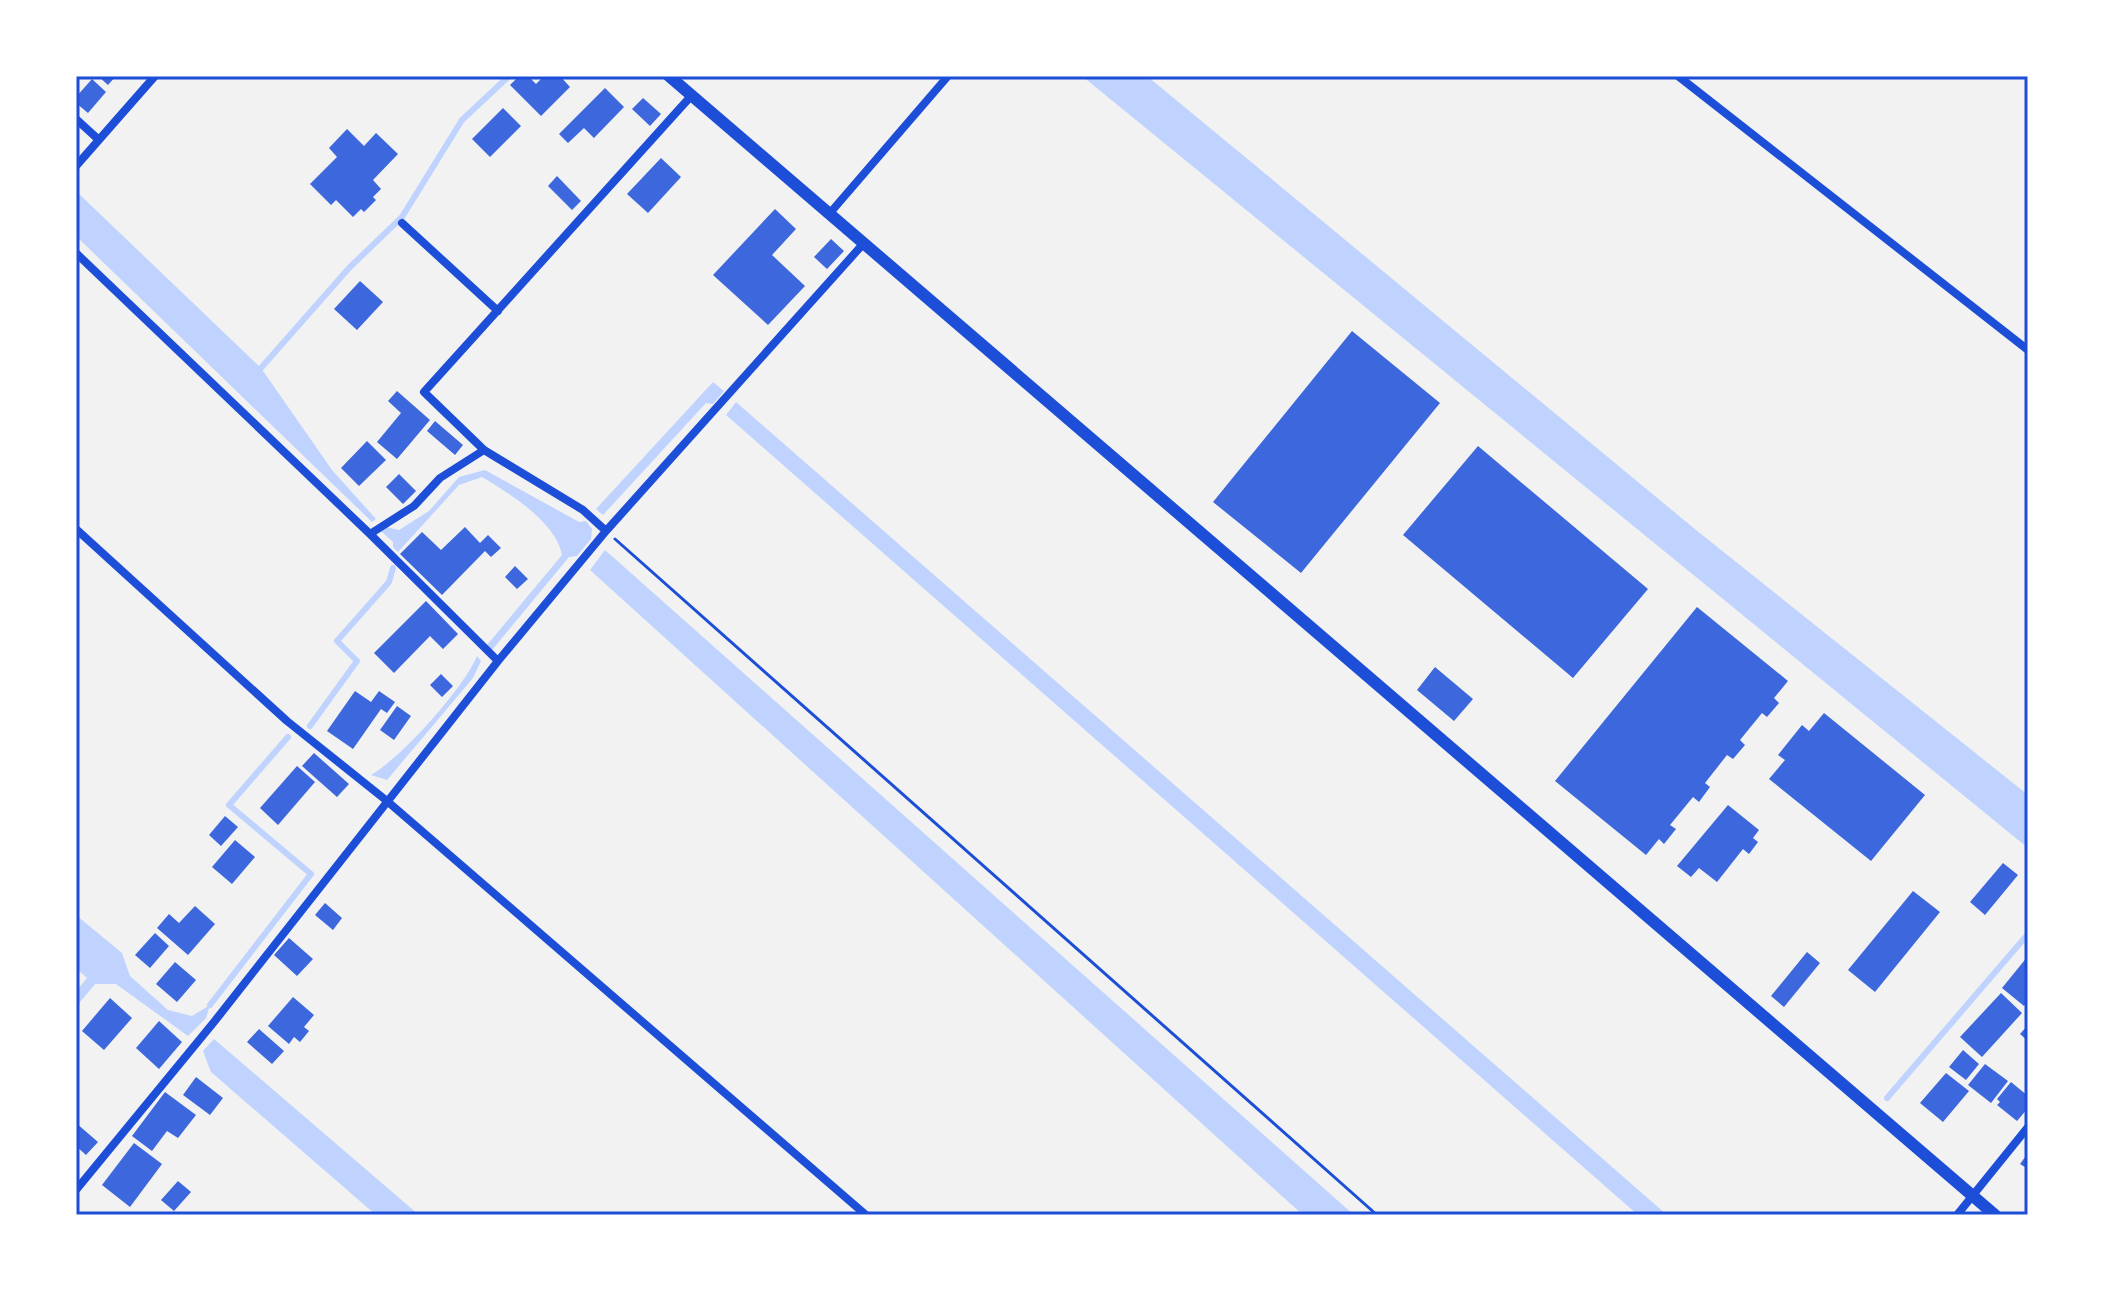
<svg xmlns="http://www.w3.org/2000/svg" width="2104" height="1291" font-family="'DejaVu Sans',sans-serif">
<rect width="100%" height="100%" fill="#f2f2f2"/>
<path fill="#bfd3fe" d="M1082,76H1147L1696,530L2028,795V848Z
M77,192L261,368L332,470L376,519L372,522L76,236Z
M713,382L724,391L713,404L706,403L603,515L596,509Z
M736,402L1667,1215H1638L726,415Z
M485,470L579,522L586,521L592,529L591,539L577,556L569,557L492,650L487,645L562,555C556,522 509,493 482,477L459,485L398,552L393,547V542L381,531L386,527L399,530L429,511L459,477Z
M605,550L1354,1215H1303L590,570Z
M477,656L481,661L473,678L387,780L371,775C402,757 463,689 477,656Z
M76,915L122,953L130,976L168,1010L192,1016L210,1005L206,1018L188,1036L116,984H95L76,1007V991L87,978L76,968Z
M214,1039L419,1215H376L211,1072L203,1051Z"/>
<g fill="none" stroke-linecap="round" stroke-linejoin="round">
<path stroke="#bfd3fe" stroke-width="6" d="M261,368L349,268L402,217L462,120L509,76
M310,726L357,661L337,641L389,582L393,568
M210,1005L311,874L229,805L288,737
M1887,1098L2028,934"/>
</g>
<path fill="#3d67dc" d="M98,76H116L108,85Z
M519,76H528L536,84L544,76H560L570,87L541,116L510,85Z
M92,79L106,92L88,113L76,103V97Z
M605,88L624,107L594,138L584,128L568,143L559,134Z
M643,98L661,114L650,126L632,109Z
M503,108L521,126L490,157L472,139Z
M347,129L364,146L376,133L398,154L373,180L381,189L373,197L376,200L364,212L361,209L353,217L336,200L331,205L310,184L337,157L329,148Z
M661,158L681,177L648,213L627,194Z
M557,176L581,201L572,210L548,186Z
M775,209L796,229L772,255L805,286L768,325L713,275Z
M831,239L844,251L827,269L814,257Z
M360,281L383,302L357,330L334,309Z
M1352,331L1440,403L1301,573L1213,502Z
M397,391L430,420L397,459L377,442L401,413L388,401Z
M435,421L463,445L455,455L427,431Z
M367,441L386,460L359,486L341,468Z
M1478,446L1648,589L1573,678L1403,535Z
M399,474L416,491L403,504L386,487Z
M465,527L480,543L488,535L501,548L491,557L485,551L442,595L400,554L422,532L441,550Z
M515,566L528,579L517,589L505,577Z
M426,601L458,634L443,649L430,636L394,673L374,653Z
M1697,607L1788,681L1774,698L1779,703L1767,717L1762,713L1740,740L1745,745L1733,759L1727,755L1705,783L1710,787L1699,802L1693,797L1670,825L1676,829L1664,844L1659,839L1646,855L1555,781Z
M1435,667L1473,699L1454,721L1417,690Z
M441,674L453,686L442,697L430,685Z
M355,691L371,702L379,691L395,702L387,713L381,709L353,749L327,731Z
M397,706L411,716L394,740L380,730Z
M1824,713L1925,795L1871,861L1769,779L1785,760L1778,755L1802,725L1809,731Z
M314,753L349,784L337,797L302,766Z
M297,766L315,782L278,825L260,808Z
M1728,805L1759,830L1753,838L1758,842L1749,854L1743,849L1717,882L1699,868L1691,877L1677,866Z
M225,816L238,827L221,846L209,835Z
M235,840L255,857L232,884L212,867Z
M2003,863L2018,875L1985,915L1970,902Z
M1913,891L1940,912L1875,992L1848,970Z
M325,903L342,918L333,930L315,915Z
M195,906L215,924L188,955L157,928L169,914L179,923Z
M155,933L169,946L150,968L135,955Z
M289,938L313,959L297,976L274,955Z
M1807,952L1820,963L1784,1007L1771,996Z
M2028,956V1000L2024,1006L2002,988Z
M175,962L196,980L177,1002L156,984Z
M2001,993L2022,1013L1982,1057L1960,1037Z
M293,997L314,1015L304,1027L309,1031L300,1042L294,1037L289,1044L268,1026Z
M110,998L132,1018L104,1050L82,1031Z
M159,1021L182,1042L159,1069L136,1048Z
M2028,1025V1041L2020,1034Z
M259,1029L284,1051L272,1064L247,1042Z
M1963,1050L1979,1064L1966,1080L1949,1067Z
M1985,1064L2008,1081L1991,1103L1968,1085Z
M1946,1073L1969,1091L1943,1122L1920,1103Z
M196,1077L223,1098L210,1115L183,1095Z
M2011,1082L2028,1096V1108L2017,1121L1997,1105L2000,1102L1997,1099Z
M165,1092L196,1115L178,1138L167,1131L152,1151L132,1136Z
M76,1123L98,1142L86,1155L76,1146Z
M134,1143L162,1164L130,1207L102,1185Z
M2028,1153V1169L2020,1164Z
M178,1181L191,1192L174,1211L161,1200Z"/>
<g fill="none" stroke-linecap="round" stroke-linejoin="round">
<path stroke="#1d4ed8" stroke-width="3" d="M615,539L1377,1215"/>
<path stroke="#1d4ed8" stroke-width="8" d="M1678,76L2028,350
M76,119L99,140
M76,166L155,76
M830,213L948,76
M402,223L498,311
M76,253L370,534L498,661
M76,529L287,721L387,801L866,1215
M606,531L583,510L484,450L424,392L692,95
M370,534L414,506L440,478L484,450
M76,1190L214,1022L498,661L606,531L864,243
M1957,1215L2028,1127"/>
<path stroke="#1d4ed8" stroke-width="12" d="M669,76L1995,1215"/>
</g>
<rect width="2104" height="1291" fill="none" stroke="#ffffff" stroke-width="156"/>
<rect x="78" y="78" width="1948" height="1135" fill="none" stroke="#1d4ed8" stroke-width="3"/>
</svg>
